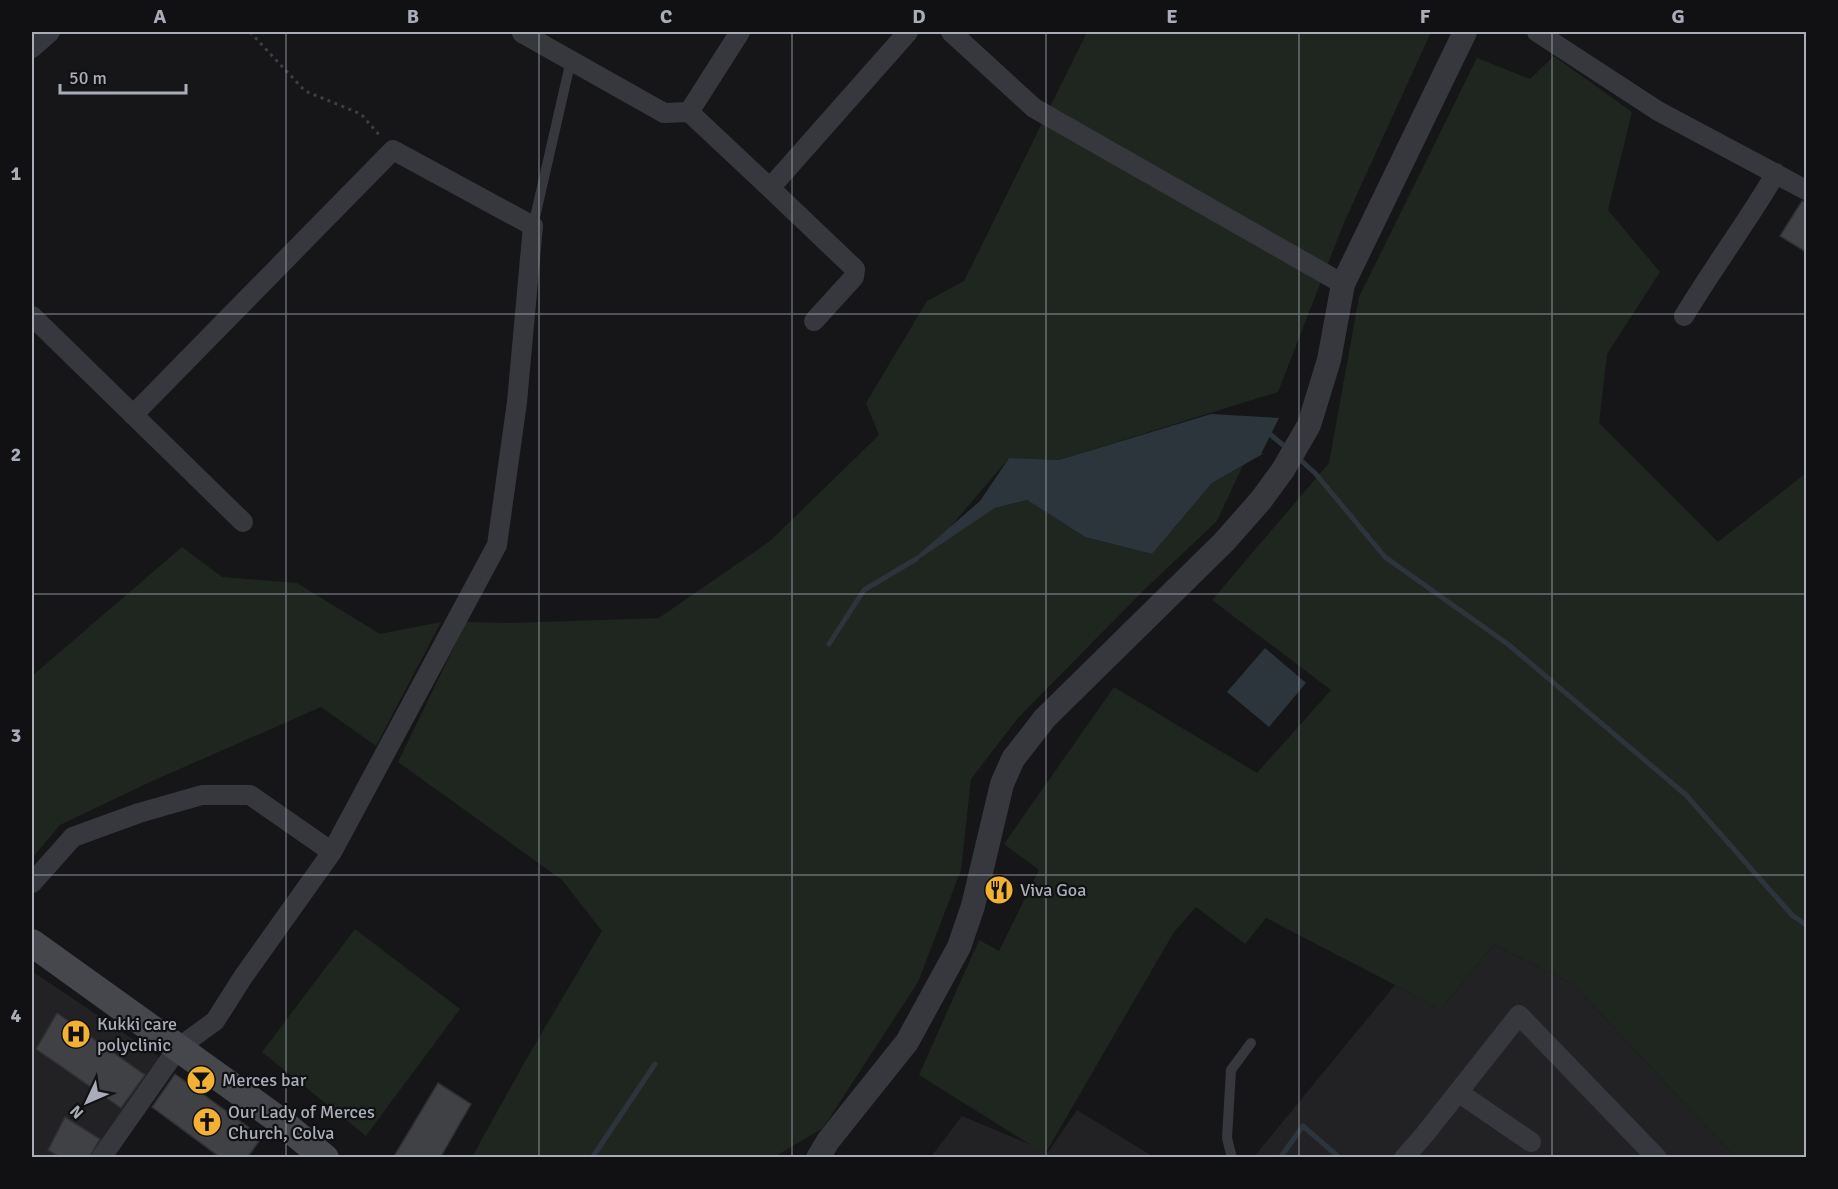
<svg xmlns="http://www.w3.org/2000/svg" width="1838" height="1189" font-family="Signika,sans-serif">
<rect width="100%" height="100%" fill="#161618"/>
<path fill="#222225" d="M1494,944L1573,984L1735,1157L1253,1158L1395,985L1440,1010Z
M32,971L165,1061L94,1157H32Z
M1077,1110L1154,1157L930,1158L962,1116L1048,1152Z"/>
<path fill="#1e261f" d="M1087,32H1431L1343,225L1278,392L1059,460L1009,458L934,546L995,508L1027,500L1085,537L1152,554L1212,483L1243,465L1217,521L1145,589L1018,718L971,779L961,870L918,982L823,1128L774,1157H472L527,1058L602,931L562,880L398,762L466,622L511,623L659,618L770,541L879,435L866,403L927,301L964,281Z
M1554,56L1632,112L1608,210L1660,272L1607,354L1599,423L1718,542L1806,473V1157H1735L1573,984L1494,944L1440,1010L1395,985L1266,918L1245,944L1196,907L1174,932L1045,1154L919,1075L979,940L999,951L1039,870L1004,844L1114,687L1257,773L1331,690L1212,600L1329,463L1359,297L1477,58L1530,79Z
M182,547L222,577L297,583L380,634L441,622L376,746L321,707L150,782L60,825L32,858V676Z
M355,929L460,1009L366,1136L262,1052Z"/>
<path fill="#2c353c" d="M1211,414L1279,418L1261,454L1266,452L1212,483L1152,554L1085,537L1027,500L995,508L895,575L980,501L1009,458L1059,460Z
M1265,648L1306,683L1269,727L1227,692Z"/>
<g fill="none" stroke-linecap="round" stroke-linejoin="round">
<path stroke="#2c353c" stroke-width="5" d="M1265,434L1271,435L1289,450
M1298,458L1315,473L1385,557L1509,645L1686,795L1792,915L1806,925
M829,644L864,590L916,559
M592,1158L655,1064
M1280,1158L1303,1126L1340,1158"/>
</g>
<path fill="#404145" stroke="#303034" stroke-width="1.5" d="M1802,201L1806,202V252L1780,236Z
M57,1013L145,1075L121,1108L36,1049Z
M175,1074L262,1137L247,1158H221L152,1107Z
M438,1083L471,1104L440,1158H393Z
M65,1117L100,1139L89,1158H61L48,1150Z"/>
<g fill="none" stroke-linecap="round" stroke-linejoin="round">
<path stroke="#3d3f44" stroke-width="3" stroke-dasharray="3 4.5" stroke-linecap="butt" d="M250,32L305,91L361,114L381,137"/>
<path stroke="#37383d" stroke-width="10" d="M533,226L571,60
M1232,1158L1227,1138L1231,1070L1251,1043"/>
<path stroke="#37383d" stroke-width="20" d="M740,32L689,112L770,188L908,32
M951,32L1034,108L1343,284
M1537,32L1658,111L1806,190
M522,33L664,113L689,112
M32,48L50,32
M770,188L855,269L854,277L814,321
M32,316L243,522
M1684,316C1713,268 1747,222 1776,173
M32,883L73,837L139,813L202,795H250L332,852
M1458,1092L1531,1142
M101,1158L178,1048L215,1021L243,977L332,852L497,545L517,402L533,226L393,150L133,415
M1404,1158L1425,1134L1519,1015L1657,1158"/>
<path stroke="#37383d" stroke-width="24" d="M818,1158L828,1141L907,1042L959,947L973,906L1002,784L1013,759L1045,718L1224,542L1261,500L1283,470L1309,425L1329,360L1343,284L1465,32"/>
<path stroke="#45474d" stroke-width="28" d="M32,943L280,1121L325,1158"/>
</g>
<path fill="none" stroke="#a8adb8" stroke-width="1.5" stroke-opacity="0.55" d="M286,32V1158M539,32V1158M792,32V1158M1046,32V1158M1299,32V1158M1552,32V1158M32,314H1806M32,594H1806M32,875H1806"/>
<defs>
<g id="restaurant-disc" transform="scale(1.5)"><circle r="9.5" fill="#f2b134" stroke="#111113"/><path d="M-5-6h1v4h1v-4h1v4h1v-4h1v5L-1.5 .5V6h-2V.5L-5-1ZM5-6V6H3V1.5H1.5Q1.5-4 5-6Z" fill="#111"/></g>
<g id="hospital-disc" transform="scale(1.5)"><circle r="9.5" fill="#f2b134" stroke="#111113"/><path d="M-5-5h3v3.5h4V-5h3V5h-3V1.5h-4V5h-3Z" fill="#111"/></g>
<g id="bar-disc" transform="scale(1.5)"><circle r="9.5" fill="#f2b134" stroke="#111113"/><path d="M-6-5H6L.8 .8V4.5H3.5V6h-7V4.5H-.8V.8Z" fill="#111"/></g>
<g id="church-disc" transform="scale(1.5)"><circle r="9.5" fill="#f2b134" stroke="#111113"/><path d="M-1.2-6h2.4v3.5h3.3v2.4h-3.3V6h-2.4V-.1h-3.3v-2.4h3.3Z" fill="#111"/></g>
</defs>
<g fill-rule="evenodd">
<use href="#restaurant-disc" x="999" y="890"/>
<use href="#hospital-disc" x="76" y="1034"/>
<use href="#bar-disc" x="201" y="1080"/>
<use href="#church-disc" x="207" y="1122"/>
</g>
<g text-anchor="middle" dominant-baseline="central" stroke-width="4.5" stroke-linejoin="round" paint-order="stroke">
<g font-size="18" fill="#a8adb8" stroke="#111113" text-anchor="start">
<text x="1020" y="890">Viva Goa</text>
<text x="97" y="1024">Kukki care<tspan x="97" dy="21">polyclinic</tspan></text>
<text x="222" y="1080">Merces bar</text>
<text x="228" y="1112">Our Lady of Merces<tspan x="228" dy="21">Church, Colva</tspan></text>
</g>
</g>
<rect width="1838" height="1189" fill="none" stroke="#111113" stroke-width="66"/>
<g transform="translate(87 1102) rotate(226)" stroke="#111113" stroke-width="4.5" paint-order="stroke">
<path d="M0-4.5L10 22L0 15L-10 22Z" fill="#a8adb8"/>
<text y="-9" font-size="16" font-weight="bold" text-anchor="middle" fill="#a8adb8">N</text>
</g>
<path d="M60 84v9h126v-9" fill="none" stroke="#a8adb8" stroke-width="3"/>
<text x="69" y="84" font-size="18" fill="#a8adb8" stroke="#111113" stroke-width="4.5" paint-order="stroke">50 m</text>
<rect x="33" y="33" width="1772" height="1123" fill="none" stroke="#a8adb8" stroke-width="2"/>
<g font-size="20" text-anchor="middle" font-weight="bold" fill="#a8adb8">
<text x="160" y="23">A</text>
<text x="413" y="23">B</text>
<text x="666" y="23">C</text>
<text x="919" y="23">D</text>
<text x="1172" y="23">E</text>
<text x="1425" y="23">F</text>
<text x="1678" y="23">G</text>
<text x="16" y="180">1</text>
<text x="16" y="461">2</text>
<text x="16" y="742">3</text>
<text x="16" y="1022">4</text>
</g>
</svg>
